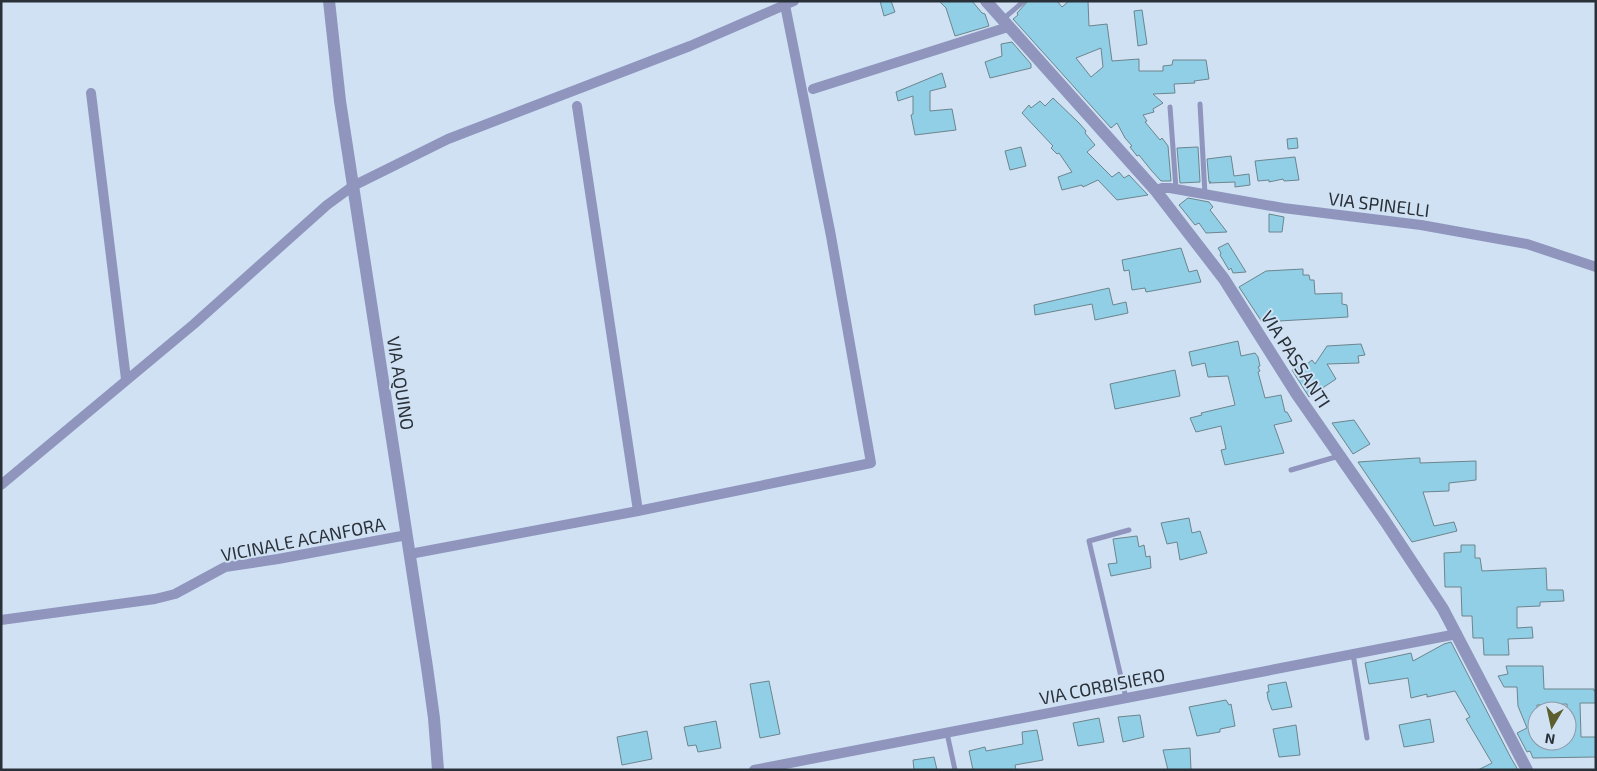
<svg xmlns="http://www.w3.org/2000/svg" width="1597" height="771" font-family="'Exo 2',sans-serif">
<rect width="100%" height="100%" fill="#cfe1f3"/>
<path fill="#90cfe6" stroke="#6c858e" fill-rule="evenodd" d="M880,1H891L895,12L884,16Z
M939,1H972L982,13L985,14L989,26L955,36L946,8Z
M1028,1H1057L1062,7L1069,1H1088L1089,26L1107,24L1112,61L1139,59V71H1163V66L1172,65L1173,60H1206L1209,79L1194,81L1195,83L1174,84L1175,93L1153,94L1163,103L1153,109L1154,112L1143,115L1147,121L1145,122L1160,140L1162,138L1168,146L1171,181H1161L1151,170L1139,155L1137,156L1130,147L1132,146L1125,138L1117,123L1111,128L1013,19L1018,15L1017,13ZM1101,48L1103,67L1091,77L1076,58Z
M1142,10L1147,44L1138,46L1134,11Z
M1012,42L1031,64V68L990,78L985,62L1002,56L1001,44Z
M942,73L946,87L930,91V111L952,109L956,130L915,135L911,115L913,114V96L898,101L896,92Z
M1053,98L1079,123L1086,131L1085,133L1095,145L1087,152L1112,177L1119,172L1124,178L1129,175L1148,195L1117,200L1098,180L1083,187L1082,185L1062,190L1058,177L1072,172L1059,153L1057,154L1051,148L1053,146L1022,113L1029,105L1031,108L1040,101L1045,106Z
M1297,138L1298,148L1288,149L1287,139Z
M1021,147L1026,166L1010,170L1005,151Z
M1198,147L1200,182L1180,183L1177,148Z
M1231,156L1234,176L1249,174L1250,185L1235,187V182L1209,183L1211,182H1209L1207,159Z
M1295,157L1299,180L1284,181L1283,179L1269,182V180L1258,181L1255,161Z
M1188,198L1209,202L1213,207L1210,210L1227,232L1206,233L1199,223L1195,225L1179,205Z
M1269,214L1284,217L1282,232H1269Z
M1228,243L1246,272L1233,273L1231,268L1229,270L1220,255L1221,253L1218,248Z
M1181,248L1189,272L1197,270L1201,282L1146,292L1145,288L1132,290L1129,270L1124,271L1122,260Z
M1303,269V275H1309L1310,280H1314L1315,294L1342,293V304L1347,305L1348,317L1262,322L1239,287L1266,271Z
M1109,288L1113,305L1126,302L1128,313L1095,320L1092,304L1035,315L1034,305Z
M1238,341L1241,356L1255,353L1258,357L1260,366L1258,367L1260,371L1258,372L1265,398L1281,395L1285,412H1287L1292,421L1274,425L1284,453L1225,465L1221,450L1226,449L1221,426L1196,432L1190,418L1202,415L1201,413L1235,405L1228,376L1208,377L1205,363L1192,366L1189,352Z
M1361,344L1365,355L1358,356L1359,363L1327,364L1336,379L1309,397L1292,370L1304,361L1307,364L1312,360L1315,364L1327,346Z
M1175,370L1180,396L1115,409L1110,384Z
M1354,420L1370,444L1353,454L1332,423Z
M1417,458H1420V463L1476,461V480L1449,483V491L1423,492L1434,526L1454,522L1457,531L1412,542L1358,462Z
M1189,518L1192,533L1200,531L1207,553L1180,560L1177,542L1167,544L1161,523Z
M1137,536L1139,547L1144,545L1146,557L1150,556L1151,568L1111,576L1108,564L1117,563L1113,539Z
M1461,545H1475V558H1480L1482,571L1546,568L1547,590H1563L1564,601L1540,602V606L1517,607V628L1532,627L1533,638L1508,639L1509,655H1484L1483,638H1473L1472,616H1462L1461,587H1445L1444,553L1461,552Z
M1451,642L1511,758L1518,770H1478L1492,763L1466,719L1470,717L1455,691L1427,697V694L1411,698L1408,678L1369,684L1365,663L1411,653L1413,661L1444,644Z
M1506,666H1543L1544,689H1594V691H1596V703H1580L1581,737H1596V757L1533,758L1530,751L1527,752L1517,733L1527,728L1518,706L1517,687H1504L1498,676L1508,674ZM1567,704V741H1537V705Z
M769,681L780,734L760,738L750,684Z
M1286,682L1292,707L1272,710L1268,699L1267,692H1269L1268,685Z
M1226,700L1229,705L1231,704L1235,726L1220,729V732L1197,736L1189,707Z
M1140,715L1144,737L1123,742L1118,717Z
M1099,718L1104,742L1078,746L1073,723Z
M1430,719L1434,742L1404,747L1399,725Z
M716,721L721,748L698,752L696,745L688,746L684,727Z
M1296,725L1300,755L1279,757L1273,729Z
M1037,730L1043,760L1015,765L1016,770H973L969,751L985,747L986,751L1023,744L1022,732Z
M647,731L652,759L622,765L617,737Z
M1190,748L1191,770H1168L1163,750Z
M934,757L937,770H914L913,760Z"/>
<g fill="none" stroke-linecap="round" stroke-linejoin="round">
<path stroke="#8f95bd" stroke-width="5" d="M1002,20L1024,1
M1200,104L1205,194
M1170,107L1176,189
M1291,470L1339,456
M1353,654L1367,738
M1126,698L1089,541L1129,530
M947,733L955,770"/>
<path stroke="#8f95bd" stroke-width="10" d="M813,89L1008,27
M91,93L126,379
M577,106L638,511
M1156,191L1162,188H1170L1283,208L1421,225L1527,244L1596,267
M1,485L194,324L327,205L353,186L448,139L690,46L794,1
M410,554L638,511L871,463L831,236L785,5
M1,620L155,599L175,594L225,567L278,559L407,535
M754,770L1457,634"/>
<path stroke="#8f95bd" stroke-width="12" d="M329,1L340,101L427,667L434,718L438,770
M986,1L1156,191L1224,279L1296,393L1385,521L1443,609L1527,770"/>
</g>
<g text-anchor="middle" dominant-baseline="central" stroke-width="4" stroke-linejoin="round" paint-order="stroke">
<g font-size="18" fill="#2a3038" stroke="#cfe1f3">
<text transform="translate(1379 204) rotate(7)">VIA SPINELLI</text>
<text transform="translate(1296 359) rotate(57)">VIA PASSANTI</text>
<text transform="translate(401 383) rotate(81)">VIA AQUINO</text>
<text transform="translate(303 539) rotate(-11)">VICINALE ACANFORA</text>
<text transform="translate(1102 686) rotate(-11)">VIA CORBISIERO</text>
</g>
</g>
<rect width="1597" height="771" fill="none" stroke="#2a3038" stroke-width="5"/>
<g transform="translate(1552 726) rotate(189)"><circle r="24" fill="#cfe1f3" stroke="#8d9aa8"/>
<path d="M0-4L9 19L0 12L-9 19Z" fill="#5c5f2d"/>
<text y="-8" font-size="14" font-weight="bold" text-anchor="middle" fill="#2a3038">N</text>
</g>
</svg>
